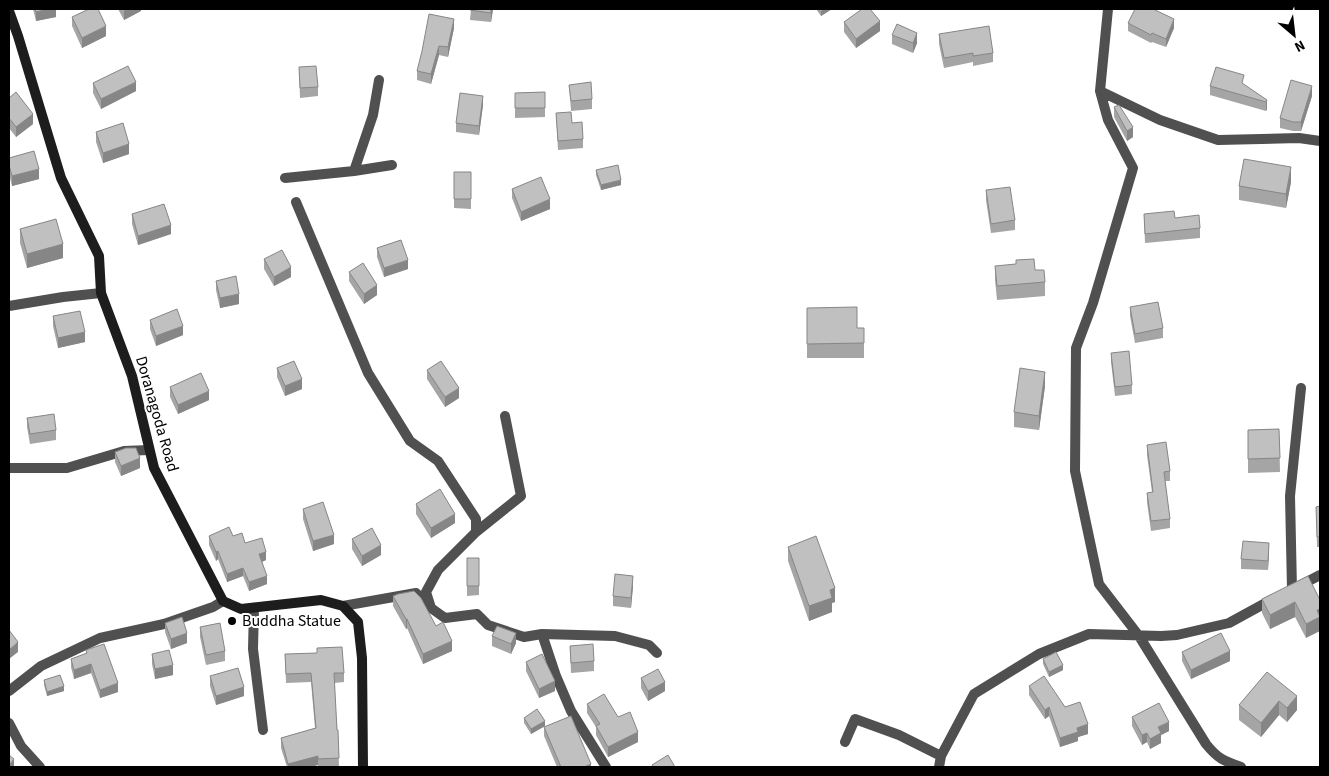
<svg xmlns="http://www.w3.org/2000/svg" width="1329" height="776" font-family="'Source Sans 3',sans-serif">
<rect width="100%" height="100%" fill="#fff"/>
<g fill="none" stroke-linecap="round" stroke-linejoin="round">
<path stroke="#505050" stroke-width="10" d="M1108,9L1100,91L1108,120L1133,168L1093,303L1076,348L1075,471L1099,584L1139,636L1206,744C1218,759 1224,761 1241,767
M1100,91L1160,120L1218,140L1299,138L1320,141
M354,171L373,115L379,80
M285,178L354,171L392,165
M296,202L368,373L410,441L438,461L476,519V532L438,570L426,592L431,608L445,618L477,614L488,625L524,637L542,634L615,636L649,645L657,653
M9,306L63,297L101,293
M9,468H67L124,451L149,450
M476,532L521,496L505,416
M1299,586L1320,575
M1292,589L1290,496L1301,388
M343,606L416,593L428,605
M254,608L253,649L263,730
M542,634L556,676L571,711L606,767
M9,691L41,666L100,638L164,624L213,607L223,601
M9,723L21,746L40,767
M845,742L855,719L899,735L941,756
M939,767L941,756L974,694L1039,654L1089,634L1161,636L1177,635L1229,623L1273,599"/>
<path stroke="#1d1d1d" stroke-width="10" d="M9,11L18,36L61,178L99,256L101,293L132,376L154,468L223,601L241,609L321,600L343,606L358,622L362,658L363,767"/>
</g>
<path fill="#a5a5a5" d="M33,9H56V17L36,21Z
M118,9H141V11L124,20Z
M471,9H493L491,22L470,20Z
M816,9H832L821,16Z
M72,17L106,36L82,48L72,26Z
M844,22L880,31L856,48L844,32Z
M1128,23L1174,28L1166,47L1152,42L1151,43L1128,31Z
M454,28L448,57L439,55L431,84L417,80V71Z
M939,34L993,53V62L973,66V62L944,68L939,44Z
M892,35L917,43L913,53L892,44Z
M299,67L318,87V96L300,98Z
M93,83L136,91L101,109L93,93Z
M569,85L592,99V109L571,111Z
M1244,85L1267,100V109L1266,111L1210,95V86Z
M545,92V117L515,118V93Z
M1312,96L1301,131H1293L1280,128V118Z
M9,98L33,124L16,137L9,128Z
M483,105L479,135L456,132V123Z
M1114,107L1133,137L1127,141L1114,117Z
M556,113L572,123L583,139V148L558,150Z
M96,132L129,154L103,163L96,142Z
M9,158L39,179L12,186L9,174Z
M596,170L621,185L601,190L596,175Z
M454,172H471V209L454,208Z
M1291,182L1286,208L1239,200V186Z
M512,189L550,209L521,221L512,198Z
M986,190L1015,220V230L991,233L986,200Z
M132,214L171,234L138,245L132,224Z
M1144,214L1175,218L1200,228V238L1145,243Z
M20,229L63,258L27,268L20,243Z
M377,248L408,269L384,277L377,257Z
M264,259L291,277L274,286L264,269Z
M995,266L1045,282V296L997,300L995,280Z
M349,272L377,295L364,304L349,281Z
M216,281L239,304L220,308L216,290Z
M1130,307L1163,328V338L1135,343L1130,316Z
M807,308L857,328H864V358H807Z
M53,316L85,342L58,348L53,326Z
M150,320L183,335L156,346L150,329Z
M1111,353L1132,385V394L1115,396L1111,362Z
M277,368L302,389L285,396L277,377Z
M427,370L459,398L445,407L427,379Z
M1045,386L1039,430L1014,427V412Z
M170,387L209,400L178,414L170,397Z
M27,418L56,430V440L30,444L27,427Z
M1279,429L1280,472L1248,473V430Z
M1147,445L1170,471V481H1165L1170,519V528L1151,531L1147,502V493L1152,492L1147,455Z
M115,452L140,468L121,476L115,462Z
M416,504L455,523L431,538L416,514Z
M1320,506V547H1317L1316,507Z
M303,509L334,544L313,551L303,519Z
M209,536H233L245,543L266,560L262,562L267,584L249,591L243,576L227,582L218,559L216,561L209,545Z
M352,539L381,555L362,566L352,549Z
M788,547L835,602L832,603V612L809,621L788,561Z
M1269,552L1268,570L1241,569V559Z
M467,558L479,586V595L467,596Z
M633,586L631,608L613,606V596Z
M393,596L436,626L452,651L423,664L407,628L406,629L393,606Z
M1262,599L1320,600L1306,638L1295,617L1270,629L1262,613Z
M165,623L187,643L171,649L165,632Z
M200,627L225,651V661L206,665L200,637Z
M492,636L516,643L511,654L492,646Z
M570,646L594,661V671L571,673Z
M86,650L118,692L100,698L91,673L74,679L71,667V659L86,654Z
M1182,652L1230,661L1191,679L1182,661Z
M152,654L173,675L155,679L152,664Z
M285,654L344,673V682L334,683L337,730H338L339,767H318V765L310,767H287L281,748V738L315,728L311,682L286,683Z
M1043,659L1063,670L1049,677L1043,664Z
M526,662L555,691L539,698L526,671Z
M1267,672L1297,710L1287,722L1279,715L1261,737L1239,720V705Z
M210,676L244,696L216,705L210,686Z
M641,678L665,691L648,701L641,688Z
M44,680L64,691L47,696L44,685Z
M1029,686L1065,707L1088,734L1078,737V741L1060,747L1049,716L1045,719L1029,695Z
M587,704L618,717L638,742L608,757L596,735V727L587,713Z
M1132,717L1169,731L1161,735V743L1150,749L1147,742L1142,745L1132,726Z
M524,718L545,726L531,734L524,723Z
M544,727L591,767H557L544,736Z"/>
<path fill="#868686" d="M49,9H56V17L36,21V12Z
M127,9H141V11L124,20V11Z
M491,9H493L491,22Z
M825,9H832L821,16V11Z
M454,19V28L448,57V47Z
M1174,19V28L1166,47V39Z
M880,21V31L856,48V39Z
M106,26V36L82,48V38Z
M917,33V43L913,53V43Z
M439,46V55L431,84V74Z
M136,82V91L101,109V99Z
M1312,86V96L1301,131V122Z
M483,96V105L479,135V126Z
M1267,100V109L1266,111V102Z
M33,114V124L16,137V127Z
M1133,127V137L1127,141V131Z
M129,144V154L103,163V153Z
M1291,167V182L1286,208V194Z
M39,169V179L12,186V176Z
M621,180V185L601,190V185Z
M550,199V209L521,221V212Z
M171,225V234L138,245V236Z
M63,244V258L27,268V254Z
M408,260V269L384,277V268Z
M291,267V277L274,286V277Z
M377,285V295L364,304V294Z
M239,294V304L220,308V298Z
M183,326V335L156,346V336Z
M85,332V342L58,348V338Z
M1045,372V386L1039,430V416Z
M302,379V389L285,396V386Z
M459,388V398L445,407V397Z
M209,391V400L178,414V405Z
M140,458V468L121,476V466Z
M455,514V523L431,538V528Z
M334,535V544L313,551V541Z
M1269,543V552L1268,570V561Z
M381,545V555L362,566V556Z
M218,551V559L216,561V552Z
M266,552V560L259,563V554Z
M243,568V576L227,582V574Z
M267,576V584L249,591V582Z
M633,576V586L631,608V598Z
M835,588V602L832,603V612L809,621V606L830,590Z
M1295,602V617L1270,629V615Z
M1320,609V631L1306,638V624L1317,610Z
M406,619H407V628L406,629Z
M187,633V643L171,649V639Z
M516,633V643L511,654V644Z
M452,641V651L423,664V654Z
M18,642V652L9,659V650Z
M1230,651V661L1191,679V670Z
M91,664V673L74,679V670Z
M173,665V675L155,679V669Z
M1063,665V670L1049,677V672Z
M555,681V691L539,698V689Z
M665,682V691L648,701V691Z
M118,683V692L100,698V690Z
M64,686V691L47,696V692Z
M244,687V696L216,705V696Z
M1297,696V710L1287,722V708Z
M1279,701V715L1261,737V723Z
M1049,707V716L1045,719V710Z
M545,721V726L531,734V729Z
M1169,722V731L1161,735V743L1150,749V739L1158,727Z
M1088,724V734L1078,737V741L1060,747V738L1077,728Z
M638,732V742L608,757V747Z
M1147,733V742L1142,745V735Z
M318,756V765L310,767H288V764Z
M14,759V767H9V765Z
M591,764V767H584Z"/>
<path fill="#c0c0c0" stroke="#868686" d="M35,9H49L36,12Z
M89,9H98L106,26L82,38L72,17Z
M471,9H491V13L470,10Z
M862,9H870L880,21L856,39L844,22Z
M1135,9H1153L1174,19L1166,39L1152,33L1151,35L1128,23Z
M429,14L454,19L448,47L439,46L431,74L417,71L422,51Z
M897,24L917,33L913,43L892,35Z
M989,26L993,53L973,56V53L944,58L939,34Z
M128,66L136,82L101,99L93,83Z
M316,66L318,87L300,88L299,67Z
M1216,67L1244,75L1242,83L1267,100L1266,102L1210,86Z
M1291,80L1312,86L1301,122H1293L1280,118Z
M591,82L592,99L571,101L569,85Z
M16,92L33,114L16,127L9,118V98Z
M545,92V108H515V93Z
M460,93L483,96L479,126L456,123Z
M1119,105L1133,127L1127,131L1114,107Z
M571,112L572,123L582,122L583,139L558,141L556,113Z
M123,123L129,144L103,153L96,132Z
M34,151L39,169L12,176L9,165V158Z
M1244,159L1291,167L1286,194L1239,186Z
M618,165L621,180L601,185L596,170Z
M454,172H471V199H454Z
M541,177L550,199L521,212L512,189Z
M1010,187L1015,220L991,224L986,190Z
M164,204L171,225L138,236L132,214Z
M1174,211L1175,218L1199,215L1200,228L1145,234L1144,214Z
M56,219L63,244L27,254L20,229Z
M401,240L408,260L384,268L377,248Z
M282,250L291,267L274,277L264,259Z
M1034,259L1035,270H1044L1045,282L997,286L995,266L1016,264V260Z
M363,263L377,285L364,294L349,272Z
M236,276L239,294L220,298L216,281Z
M1158,302L1163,328L1135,334L1130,307Z
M857,307V328H864V343L807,344V308Z
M177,309L183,326L156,336L150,320Z
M80,311L85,332L58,338L53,316Z
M1129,351L1132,385L1115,387L1111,353Z
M294,361L302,379L285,386L277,368Z
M441,361L459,388L445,397L427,370Z
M1020,368L1045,372L1039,416L1014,412Z
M201,373L209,391L178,405L170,387Z
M54,414L56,430L30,434L27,418Z
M1279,429L1280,458L1248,459V430Z
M1166,442L1170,471L1164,472L1170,519L1151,521L1147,493L1153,492L1147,445Z
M126,448H136L140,458L121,466L115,452Z
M440,489L455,514L431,528L416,504Z
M323,502L334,535L313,541L303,509Z
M1320,506V537H1317L1316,507Z
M229,527L233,536L242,533L245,543L262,538L266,552L259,554L267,576L249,582L243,568L227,574L218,551L216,552L209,536Z
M372,528L381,545L362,556L352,539Z
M816,536L835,588L830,590L832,598L809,606L788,547Z
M1243,541L1269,543L1268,561L1241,559Z
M467,558H479V586H467Z
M615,574L633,576L631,598L613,596Z
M1308,576L1320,600V609L1317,610L1320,617L1306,624L1295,602L1270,615L1262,599Z
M414,591L421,598L436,626L443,622L452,641L423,654L407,619H406L393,596L398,594Z
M182,617L187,633L171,639L165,623Z
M220,623L225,651L206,655L200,627Z
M497,626L516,633L511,644L492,636Z
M9,630L18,642L9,650Z
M1221,633L1230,651L1191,670L1182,652Z
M104,644L118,683L100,690L91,664L74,670L71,659L87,653L86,650Z
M593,644L594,661L571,663L570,646Z
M342,647L344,673H334L337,730H338L339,758L318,759V756L288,764L281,738L316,728L311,673L286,674L285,654L317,653V648Z
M169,650L173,665L155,669L152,654Z
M1056,652L1063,665L1049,672L1043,659Z
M542,654L555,681L539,689L526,662Z
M238,668L244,687L216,696L210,676Z
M658,669L665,682L648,691L641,678Z
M1267,672L1297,696L1287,708L1279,701L1261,723L1239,705Z
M60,675L64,686L47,692L44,680Z
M1044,676L1065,707L1080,702L1088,724L1077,728L1078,732L1060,738L1049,707L1045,710L1029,686Z
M604,694L618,717L630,712L638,732L608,747L596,726L600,724L587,704Z
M1159,703L1169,722L1158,727L1161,733L1150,739L1147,733L1142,735L1132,717Z
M537,709L545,721L531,729L524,718Z
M571,716L591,764L584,767H561L544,727Z
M9,755L14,759L9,765Z
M668,755L675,767H653L652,765Z"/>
<circle fill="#000" stroke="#fff" stroke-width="2" cx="232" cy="621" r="5"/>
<g text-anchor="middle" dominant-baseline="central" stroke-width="4" stroke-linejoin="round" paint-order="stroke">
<g font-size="16" fill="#000" stroke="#fff">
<text transform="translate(157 414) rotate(74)">Doranagoda Road</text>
</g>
<g font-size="16" fill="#000" stroke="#fff" text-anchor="start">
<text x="242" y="621">Buddha Statue</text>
</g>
</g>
<rect width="1329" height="776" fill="none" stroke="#000000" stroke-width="20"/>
<g transform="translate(1294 35) rotate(152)" stroke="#ffffff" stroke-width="4" paint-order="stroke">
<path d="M0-4L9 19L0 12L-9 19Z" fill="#000000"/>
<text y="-8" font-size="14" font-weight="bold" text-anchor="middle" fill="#000000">N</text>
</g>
</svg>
